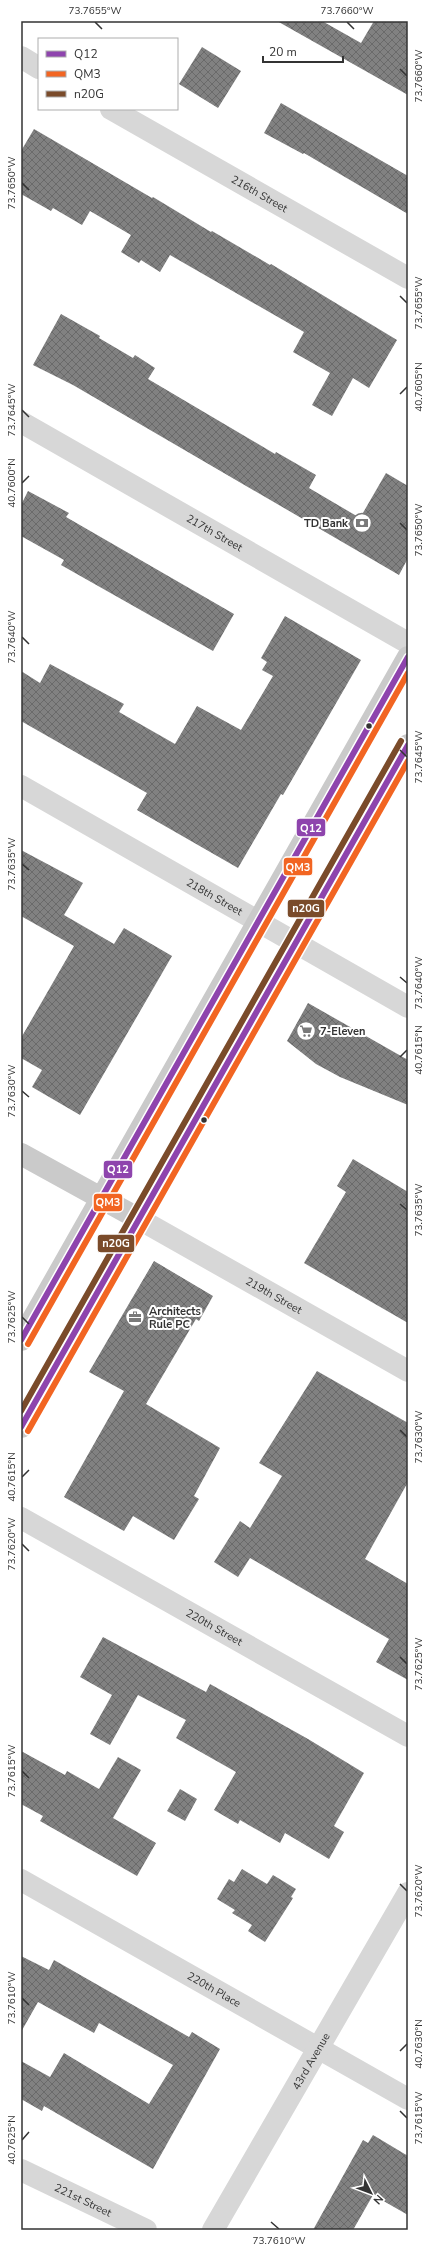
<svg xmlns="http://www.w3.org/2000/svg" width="429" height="2251" font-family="'Nunito Sans',sans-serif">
<defs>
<pattern id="building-cross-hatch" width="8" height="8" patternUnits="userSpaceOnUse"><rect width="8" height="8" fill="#818181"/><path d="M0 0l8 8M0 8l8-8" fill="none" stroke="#6a6a6a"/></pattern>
</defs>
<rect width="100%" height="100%" fill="#fff"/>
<path fill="url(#building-cross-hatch)" d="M277,21H322L361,43L374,21H408V95Z
M202,47L241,71L218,108L179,84Z
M281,103L408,176V214L304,153L303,154L264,133Z
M34,129L152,198L153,197L211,232L212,231L270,265L271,264L397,340L369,388L353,378L332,416L312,405L330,373L293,352L304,332L170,255L160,272L141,260L139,263L121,252L131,235L90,211L82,225L53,208L51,211L21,194V151Z
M61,314L100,336L99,338L133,358L135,355L155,368L148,379L275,454L276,452L316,475L309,488L360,518L386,473L408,486V558L399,575L73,385L33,365Z
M28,491L69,513L66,517L234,614L213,651L61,565L64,560L21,536V505Z
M285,616L361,660L301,764L283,795L281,794L238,868L137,810L147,793L21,721V671L40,683L50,664L124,704L119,712L175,744L197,706L241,730L273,676L262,670L267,662L261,658Z
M21,850L83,883L64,915L114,944L124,928L172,956L80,1115L32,1087L42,1070L21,1058V1038L74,946L21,916Z
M308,1003L408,1060V1105L340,1077L316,1064L287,1041Z
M353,1159L408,1192V1323L304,1263L346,1192L337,1186Z
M154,1261L213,1296L199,1321L196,1319L146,1404L220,1448L194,1496L199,1499L174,1540L133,1516L124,1531L64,1497L124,1391L89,1372Z
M317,1371L408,1423V1482L365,1559L408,1584V1680L376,1662L389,1639L250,1558L238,1577L214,1562L240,1521L250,1528L282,1476L259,1463Z
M103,1637L206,1692L210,1684L308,1739L364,1773L334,1826L344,1832L329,1859L285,1833L280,1843L240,1820L238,1824L214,1810L236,1772L176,1738L186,1720L138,1695L110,1745L90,1734L112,1695L80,1677Z
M21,1751L65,1775L67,1771L99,1789L118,1757L141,1770L113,1818L156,1843L137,1876L40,1821L43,1816L21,1804Z
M180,1789L197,1799L185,1821L167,1811Z
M242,1869L267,1884L273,1875L296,1889L291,1897L293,1898L265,1942L248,1931L252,1925L232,1913L235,1910L217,1899L229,1879L234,1882Z
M21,1956L49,1970L54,1960L189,2037L192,2032L220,2049L153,2169L44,2106L42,2111L21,2099V2061L50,2077L64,2053L149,2104L173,2065L99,2023L94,2033L38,2002L21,2032Z
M373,2135L408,2156V2215L373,2195L353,2230H313L363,2140L368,2143Z"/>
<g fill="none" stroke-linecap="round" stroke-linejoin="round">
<g stroke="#d7d7d7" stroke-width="22">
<path d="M21,57L39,68"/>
<path id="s1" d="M111,109L408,278"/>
<path id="s2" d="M21,422L408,643"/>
<path id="s3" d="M21,786L408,1007"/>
<path id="s4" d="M139,1219L408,1371"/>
<path id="s5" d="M21,1518L408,1736"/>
<path id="s6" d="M21,1880L408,2099"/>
<path id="s7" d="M21,2170L146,2230"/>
<path id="s8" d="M213,2230L408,1893"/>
</g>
<path stroke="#cacaca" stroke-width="22" d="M21,1154L139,1219
M21,1340L408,657
M21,1427L408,745"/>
<g stroke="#fff" stroke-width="9">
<path id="bus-1" d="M21,1340L408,657
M21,1427L408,745"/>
</g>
<g stroke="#fff" stroke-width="9">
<path id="bus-2" d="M28,1344L408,673
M28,1431L408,761"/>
</g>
<g stroke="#fff" stroke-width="9">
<path id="bus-3" d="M21,1411L401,741"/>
</g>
<use href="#bus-1" stroke="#8e44ad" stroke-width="6"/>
<use href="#bus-2" stroke="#f26522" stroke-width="6"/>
<use href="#bus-3" stroke="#7a4b2a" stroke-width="6"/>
</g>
<path fill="none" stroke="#333" stroke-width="1.5" d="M95,22L102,29M347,22L354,29M400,69L407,76M22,183L29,190M400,296L407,303M400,394L407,387M22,410L29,417M22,483L29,476M400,523L407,530M22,637L29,644M400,750L407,757M22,864L29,870M400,977L407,983M400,1057L407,1050M22,1091L29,1097M400,1204L407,1210M22,1317L29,1324M400,1430L407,1437M22,1477L29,1470M22,1544L29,1551M400,1657L407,1664M22,1771L29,1778M400,1884L407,1891M22,1998L29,2005M400,2051L407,2044M400,2111L407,2118M22,2140L29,2132M271,2222L279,2229"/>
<defs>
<g id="bank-ring" transform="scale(1)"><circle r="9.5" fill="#fff" stroke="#7a7a7a" stroke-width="1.5"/><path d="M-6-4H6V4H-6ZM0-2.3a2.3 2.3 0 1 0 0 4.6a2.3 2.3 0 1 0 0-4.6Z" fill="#7a7a7a"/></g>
<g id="supermarket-ring" transform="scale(1)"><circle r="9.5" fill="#fff" stroke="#7a7a7a" stroke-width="1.5"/><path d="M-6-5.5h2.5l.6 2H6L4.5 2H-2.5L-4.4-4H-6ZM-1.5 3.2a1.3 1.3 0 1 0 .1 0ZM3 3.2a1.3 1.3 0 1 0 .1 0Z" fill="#7a7a7a"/></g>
<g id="office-ring" transform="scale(1)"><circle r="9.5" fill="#fff" stroke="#7a7a7a" stroke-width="1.5"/><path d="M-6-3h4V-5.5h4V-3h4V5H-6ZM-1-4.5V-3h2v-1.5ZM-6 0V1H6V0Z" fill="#7a7a7a"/></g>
</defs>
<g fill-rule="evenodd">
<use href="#bank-ring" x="362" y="523"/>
<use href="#supermarket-ring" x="306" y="1031"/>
<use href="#office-ring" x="135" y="1317"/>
</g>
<g fill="#333" stroke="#fff" stroke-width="1.5">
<circle cx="369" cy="726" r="3.5"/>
<circle cx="204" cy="1120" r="3.5"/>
</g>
<g text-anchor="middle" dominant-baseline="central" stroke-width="4" stroke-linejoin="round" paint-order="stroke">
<g font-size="11" fill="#333" stroke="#fff">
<text stroke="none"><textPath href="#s1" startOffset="171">216th Street</textPath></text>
<text stroke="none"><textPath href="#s2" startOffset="223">217th Street</textPath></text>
<text stroke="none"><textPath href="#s3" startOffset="223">218th Street</textPath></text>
<text stroke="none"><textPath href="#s4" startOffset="155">219th Street</textPath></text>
<text stroke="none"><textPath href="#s5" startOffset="222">220th Street</textPath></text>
<text stroke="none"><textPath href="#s6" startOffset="222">220th Place</textPath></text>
<text stroke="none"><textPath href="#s8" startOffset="195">43rd Avenue</textPath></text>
<text stroke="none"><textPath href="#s7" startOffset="69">221st Street</textPath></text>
</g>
<g font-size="11" font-weight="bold" fill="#333" stroke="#fff" text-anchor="start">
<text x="348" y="523" text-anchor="end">TD Bank</text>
<text x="320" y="1031">7-Eleven</text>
<text x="149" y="1311">Architects<tspan x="149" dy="13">Rule PC</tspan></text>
</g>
</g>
<g stroke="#fff" stroke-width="1.5">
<rect x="296" y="818" width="30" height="19" rx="4" fill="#8e44ad"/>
<rect x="283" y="857" width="30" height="19" rx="4" fill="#f26522"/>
<rect x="287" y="899" width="38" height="19" rx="4" fill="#7a4b2a"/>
<rect x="103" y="1160" width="30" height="19" rx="4" fill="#8e44ad"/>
<rect x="93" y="1193" width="30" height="19" rx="4" fill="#f26522"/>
<rect x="97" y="1234" width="38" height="19" rx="4" fill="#7a4b2a"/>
</g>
<g font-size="11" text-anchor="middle" font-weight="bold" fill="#fff">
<text x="311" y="832">Q12</text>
<text x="298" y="871">QM3</text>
<text x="306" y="912">n20G</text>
<text x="118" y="1173">Q12</text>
<text x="108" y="1206">QM3</text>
<text x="116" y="1247">n20G</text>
</g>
<rect width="429" height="2251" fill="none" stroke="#ffffff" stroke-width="44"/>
<rect x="38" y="38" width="140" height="72" fill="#ffffff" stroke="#adadad"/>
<rect x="46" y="51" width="20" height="6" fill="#8e44ad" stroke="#adadad"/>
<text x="74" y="58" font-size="12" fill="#333333">Q12</text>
<rect x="46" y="71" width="20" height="6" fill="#f26522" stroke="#adadad"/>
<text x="74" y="78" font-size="12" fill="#333333">QM3</text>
<rect x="46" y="91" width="20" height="6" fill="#7a4b2a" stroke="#adadad"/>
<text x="74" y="98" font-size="12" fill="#333333">n20G</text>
<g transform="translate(371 2193) rotate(132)" stroke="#ffffff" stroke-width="3" paint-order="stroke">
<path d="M0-3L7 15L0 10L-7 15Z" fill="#333333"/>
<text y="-6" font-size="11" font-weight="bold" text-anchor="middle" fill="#333333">N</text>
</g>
<path d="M263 56v6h80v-6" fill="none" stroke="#333333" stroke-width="2"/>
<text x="269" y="56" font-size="12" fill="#333333" stroke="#ffffff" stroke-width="3" paint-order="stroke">20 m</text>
<rect x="22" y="22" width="385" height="2207" fill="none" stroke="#333" stroke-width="1.5"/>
<g font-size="10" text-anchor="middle" fill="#333">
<text x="95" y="14">73.7655°W</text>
<text x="347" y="14">73.7660°W</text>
<text transform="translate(418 76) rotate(-90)" y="4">73.7660°W</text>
<text transform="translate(11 183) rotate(-90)" y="4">73.7650°W</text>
<text transform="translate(418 303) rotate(-90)" y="4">73.7655°W</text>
<text transform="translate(418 387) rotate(-90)" y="4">40.7605°N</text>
<text transform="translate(11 410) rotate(-90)" y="4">73.7645°W</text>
<text transform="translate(11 483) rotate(-90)" y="4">40.7600°N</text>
<text transform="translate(418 530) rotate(-90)" y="4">73.7650°W</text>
<text transform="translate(11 637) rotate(-90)" y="4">73.7640°W</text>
<text transform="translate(418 757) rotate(-90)" y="4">73.7645°W</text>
<text transform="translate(11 864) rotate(-90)" y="4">73.7635°W</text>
<text transform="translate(418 983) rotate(-90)" y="4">73.7640°W</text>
<text transform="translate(418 1050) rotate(-90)" y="4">40.7615°N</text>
<text transform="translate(11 1091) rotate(-90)" y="4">73.7630°W</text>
<text transform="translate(418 1210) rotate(-90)" y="4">73.7635°W</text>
<text transform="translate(11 1317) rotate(-90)" y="4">73.7625°W</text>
<text transform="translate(418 1437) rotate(-90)" y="4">73.7630°W</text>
<text transform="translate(11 1477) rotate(-90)" y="4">40.7615°N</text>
<text transform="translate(11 1544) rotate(-90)" y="4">73.7620°W</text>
<text transform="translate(418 1664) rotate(-90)" y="4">73.7625°W</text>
<text transform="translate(11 1771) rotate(-90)" y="4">73.7615°W</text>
<text transform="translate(418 1891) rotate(-90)" y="4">73.7620°W</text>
<text transform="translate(11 1998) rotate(-90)" y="4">73.7610°W</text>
<text transform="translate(418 2044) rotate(-90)" y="4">40.7630°N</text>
<text transform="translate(418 2118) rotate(-90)" y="4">73.7615°W</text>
<text transform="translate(11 2140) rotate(-90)" y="4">40.7625°N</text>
<text x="279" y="2244">73.7610°W</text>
</g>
</svg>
